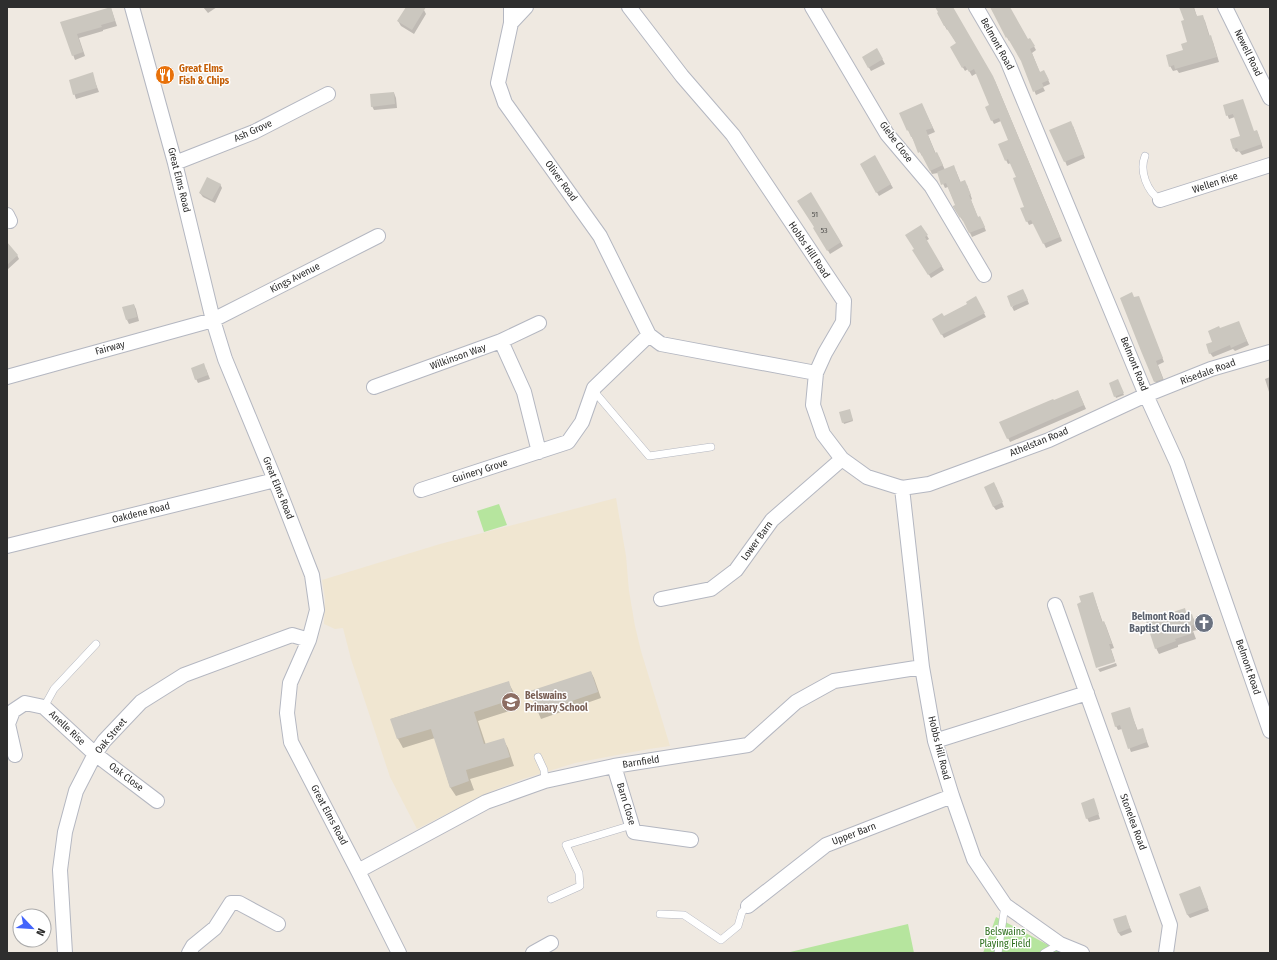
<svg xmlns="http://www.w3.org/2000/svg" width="1277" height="960" font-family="'Fira Sans Condensed',sans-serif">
<rect width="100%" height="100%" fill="#efe9e1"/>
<path fill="#f0e6d1" d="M616,498L626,556L629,591L635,626L641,651L670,746L649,749L575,763L523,779L490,792L417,829L390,777L351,659L343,628L335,629L324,624L325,599L322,580L440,544Z"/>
<path fill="#b6e59e" d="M499,504L507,525L484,532L477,511Z
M996,917L1063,953H983Z
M908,924L914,953H786Z"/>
<path fill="#0003" d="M203,7H217L208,13Z
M407,7H419L424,10L426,14L414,34L401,26L398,21Z
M936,7H952L995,81L1062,241L1046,248L1034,223L1029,225L1027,221L1026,207L1017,178L1011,163L1008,164L1006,160L1009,141L1001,121L994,124L992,120L990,106L977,73L972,76L968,69L965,71L951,47L957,44L948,29L947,30L938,14L940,13Z
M993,7H1009L1028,40L1030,39L1036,50L1032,53L1040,73L1046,75L1050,84L1043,87L1045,91L1036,95L1022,60L1010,40L1009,41L991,8Z
M1180,7H1194L1197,17L1202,16L1205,21L1210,37L1213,42L1219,62L1179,73L1177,70L1173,71L1170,66L1184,51L1188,43L1185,21Z
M111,8L117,26L103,30V31L79,38L85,56L75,60L61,23Z
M877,50L885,64L871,71L863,58Z
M92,74L99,92L76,99L70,81Z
M394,93L396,98L397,108L374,110L372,106Z
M1224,106L1254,132L1257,131L1263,148L1242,155L1239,151L1236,152L1234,149L1241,136L1235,117L1229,119Z
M924,109L935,132L928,135L936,154L939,157L945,170L956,171L961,183L967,185L972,199L971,200L978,218L982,221L986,231L972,237L964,221H963L954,207L956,206L948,187L945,188L938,173L932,174L923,155L922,156L908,130Z
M1073,126L1085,158L1067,166L1065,161Z
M875,157L893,188L879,196L861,165Z
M220,184L222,188L215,203L203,197L200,193Z
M810,193L843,246L830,254L815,228Z
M921,226L929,239L926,241L944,270L931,278L914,250Z
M7,253L17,255L19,259L7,270Z
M1025,294L1029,304L1014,311L1012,307Z
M976,298L986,317L944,338L933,319L944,317L968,304Z
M1135,299L1140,301L1164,362L1158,365L1165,383L1157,386L1150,368Z
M134,305L136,309L139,321L129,324L127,320Z
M1240,326L1249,345L1235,351L1233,349L1213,357L1210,353L1214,342L1220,330Z
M206,369L210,379L198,383L196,379Z
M1270,377V395L1265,379Z
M1117,381L1124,395L1116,398L1110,384Z
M1078,391L1086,409L1010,442L1008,438Z
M850,412L853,421L844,424L843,422Z
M996,487L1004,507L996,510L993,506Z
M1094,597L1103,623L1104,622L1106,626L1114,648L1111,649L1115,661L1097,667Z
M1184,609L1188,617L1191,615L1195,621L1198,630L1193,631L1196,639L1178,645V647L1159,654L1156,648Z
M1116,663L1117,666L1100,672L1098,669Z
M591,672L594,678L601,698L541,719L538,712Z
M508,682L513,691L519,708L478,721L486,745L503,739L508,748L514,766L470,779L474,790L456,796L450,787L435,738L403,748L398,739L391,719Z
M1129,708L1138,731L1142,729L1149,747L1131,752L1122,729L1118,730L1116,726Z
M1095,804L1100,819L1089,822L1087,818Z
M1200,887L1209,911L1190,918L1187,914Z
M1125,916L1132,932L1121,936L1118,932Z"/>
<path fill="#cbc7bf" d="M111,7L115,21L101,25L102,27L77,34L83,52L72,56L60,22Z
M406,7H426L412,30L397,21Z
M935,7H953L993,76L1060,237L1043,244L1031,220L1026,222L1020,208L1024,207L1013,178L1016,177L1008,159L1005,161L998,144L1008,140L999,118L991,121L985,107L989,105L974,69L969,72L965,66L962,68L950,47L956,43L945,26H944L937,13L938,12Z
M990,7H1010L1028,39L1030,38L1035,46L1030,49L1040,72L1044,70L1049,80L1042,83L1044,87L1033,92L1021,61L1007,37L1006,38Z
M1179,7H1193L1197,16L1203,15L1209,36L1211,35L1217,57L1175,69L1174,65L1169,67L1166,55L1183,50L1181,44L1187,42L1181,21L1184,20Z
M877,48L883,59L868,68L862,57Z
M93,72L97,88L73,95L69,80Z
M394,92L395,104L371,107L370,94Z
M1243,99L1254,131L1257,130L1262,144L1239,152L1237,148L1233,149L1230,139L1240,136L1233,114L1226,116L1223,105Z
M922,103L933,128L926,130L935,153L937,152L943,165L930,171L920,152L918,153L912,137H911L908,130L907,131L899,113Z
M1071,121L1084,154L1064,162L1049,130Z
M875,155L891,184L876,193L860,164Z
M954,165L960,182L965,180L971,195H969L978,217L980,216L985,227L969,233L961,217L960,218L953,207V206L955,205L946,183L941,185L937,172Z
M207,177L221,184L212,200L199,193Z
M811,192L841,242L827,251L813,228L814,227L797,201Z
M921,225L928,235L925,237L942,266L928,275L912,250L914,249L905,235Z
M7,242L18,255L7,265Z
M1023,289L1028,300L1011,307L1007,296Z
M1132,292L1134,297L1139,296L1163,358L1156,361L1163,379L1154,382L1141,351L1120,298Z
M976,296L985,313L941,335L932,319L942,313L944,316L967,304L966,302Z
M134,304L137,317L126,320L122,307Z
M1239,321L1247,341L1231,348L1230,345L1209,354L1206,344L1212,342L1208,331L1219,326L1220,328Z
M204,363L208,375L195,380L191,368Z
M1118,379L1124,393L1114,397L1109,383Z
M1078,390L1084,405L1007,439L999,422L1039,405L1053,399L1054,400Z
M850,409L853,420L842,423L839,412Z
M994,482L1003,502L993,507L984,487Z
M1093,592L1102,622L1104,621L1112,644H1109L1115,662L1096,668L1077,604L1081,602L1079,596Z
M1185,608L1187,616L1192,614L1195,624L1191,626L1193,633L1175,639L1176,641L1155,649L1146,621Z
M591,671L598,692L537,713L530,691Z
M509,681L514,699L474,712L484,744L504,738L510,757L466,770L469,781L450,788L431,729L397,739L390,719Z
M1130,707L1137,730L1143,728L1147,742L1128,749L1120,725L1115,727L1111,713Z
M1094,798L1099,814L1086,819L1081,803Z
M1200,886L1208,907L1187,915L1179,894Z
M1126,915L1130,928L1118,933L1113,919Z"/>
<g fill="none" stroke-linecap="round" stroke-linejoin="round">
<g stroke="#b4b7c1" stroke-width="8">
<path id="lane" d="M1145,156C1139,171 1147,191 1160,200
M593,390L649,456L711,447
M44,707L54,689L96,644
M538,757L544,770L545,781
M551,899L580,886L579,873L566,845L632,825
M660,914L684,915L721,940L738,926L742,912L748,906
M998,953L1005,905
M1044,953L1060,944"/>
</g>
<g stroke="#b4b7c1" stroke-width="16">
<path id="street" d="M132,7L175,163L213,320L225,359L275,480L312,575L317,610L309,640L290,683L287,713L291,742L358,871L399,953
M511,7V23L498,83L505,103L600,236L649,335L661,344L816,373
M629,7L682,76L733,135L844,301L843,322L825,353L816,373L813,405L823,434L842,459L867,477L902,488L929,484L1049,440L1146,395L1211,369L1270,352
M812,7L887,134L931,186L984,275
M976,7L1007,60L1146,395L1177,463L1270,731
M1225,7L1270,98
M511,23L526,7
M175,163L254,132L328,94
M1160,200L1270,165
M7,215L10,221
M501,341L524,392L539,452
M7,377L213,320L378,236
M374,387L501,341L539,323
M902,488L922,667L935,741L952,796L974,859L1005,905L1060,944L1082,953
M421,490L568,442L582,422L594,388L649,335
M7,546L275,480
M661,599L711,589L736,570L772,520L842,459
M1055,605L1170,925L1166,953
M935,741L1087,693
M15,755L8,724L13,711L25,703L44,707L95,754L157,801
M614,766L634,832L691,840
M358,871L486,802L545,781L614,766L748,745L796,702L834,681L922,667
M748,906L826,845L952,796
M65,953L60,870L65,832L76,791L95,754L104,741L141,702L184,675L292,635L309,640
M189,953L193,946L215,928L231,903H239L278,924
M533,953L551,943"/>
</g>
<use href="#lane" stroke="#fff" stroke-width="7"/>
<use href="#street" stroke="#fff" stroke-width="14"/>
</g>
<defs>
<g id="restaurant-disc" transform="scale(1)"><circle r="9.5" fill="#e8710a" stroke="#fff"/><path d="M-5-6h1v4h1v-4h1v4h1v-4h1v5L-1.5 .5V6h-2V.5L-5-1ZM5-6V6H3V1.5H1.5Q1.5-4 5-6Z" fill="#fff"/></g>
<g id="church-disc" transform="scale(1)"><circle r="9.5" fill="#6b7280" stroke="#fff"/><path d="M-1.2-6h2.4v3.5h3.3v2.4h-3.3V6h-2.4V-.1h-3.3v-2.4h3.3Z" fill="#fff"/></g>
<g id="school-disc" transform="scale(1)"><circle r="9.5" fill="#8d6e63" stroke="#fff"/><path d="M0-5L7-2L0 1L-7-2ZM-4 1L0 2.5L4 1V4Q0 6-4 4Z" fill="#fff"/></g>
</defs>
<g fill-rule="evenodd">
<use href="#restaurant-disc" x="165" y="75"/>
<use href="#church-disc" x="1204" y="623"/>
<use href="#school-disc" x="511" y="702"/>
</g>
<g text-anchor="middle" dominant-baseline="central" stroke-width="3" stroke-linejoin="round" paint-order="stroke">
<g font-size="8" fill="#555452">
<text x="815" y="214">51</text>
<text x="824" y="230">53</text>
</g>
<g font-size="10" fill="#2e2e2e" stroke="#fff">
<text transform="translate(997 44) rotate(61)">Belmont Road</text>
<text transform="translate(1248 53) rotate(64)">Newell Road</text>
<text transform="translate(253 131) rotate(-24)">Ash Grove</text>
<text transform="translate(896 142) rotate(53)">Glebe Close</text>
<text transform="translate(179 180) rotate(76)">Great Elms Road</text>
<text transform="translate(561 181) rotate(54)">Oliver Road</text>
<text transform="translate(1215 183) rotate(-18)">Wellen Rise</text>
<text transform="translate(809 250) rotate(56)">Hobbs Hill Road</text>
<text transform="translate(295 278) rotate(-27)">Kings Avenue</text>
<text transform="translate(110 348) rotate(-15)">Fairway</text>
<text transform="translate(458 357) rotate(-20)">Wilkinson Way</text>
<text transform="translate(1134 364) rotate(68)">Belmont Road</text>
<text transform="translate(1208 372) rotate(-20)">Risedale Road</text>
<text transform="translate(1039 442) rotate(-22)">Athelstan Road</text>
<text transform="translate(480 471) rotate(-18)">Guinery Grove</text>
<text transform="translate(278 488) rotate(68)">Great Elms Road</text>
<text transform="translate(141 513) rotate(-14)">Oakdene Road</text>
<text transform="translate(757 541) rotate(-54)">Lower Barn</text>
<text transform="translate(1248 667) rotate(71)">Belmont Road</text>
<text transform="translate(67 728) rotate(43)">Anelle Rise</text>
<text transform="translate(111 736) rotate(-50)">Oak Street</text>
<text transform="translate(939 748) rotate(76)">Hobbs Hill Road</text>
<text transform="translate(641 762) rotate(-9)">Barnfield</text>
<text transform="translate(126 777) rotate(37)">Oak Close</text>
<text transform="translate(626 804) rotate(73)">Barn Close</text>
<text transform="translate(329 815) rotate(62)">Great Elms Road</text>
<text transform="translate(1133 822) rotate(70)">Stonelea Road</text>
<text transform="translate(854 834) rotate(-21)">Upper Barn</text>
</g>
<g font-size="10" font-weight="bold" fill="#c56008" stroke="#fff" text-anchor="start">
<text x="179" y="69">Great Elms<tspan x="179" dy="12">Fish &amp; Chips</tspan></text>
</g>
<g font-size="10" font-weight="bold" fill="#5b616d" stroke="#fff" text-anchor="end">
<text x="1190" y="617">Belmont Road<tspan x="1190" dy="12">Baptist Church</tspan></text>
</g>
<g font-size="10" font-weight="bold" fill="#785e54" stroke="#fff" text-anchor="start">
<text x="525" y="696">Belswains<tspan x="525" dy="12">Primary School</tspan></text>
</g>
<g font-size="10" fill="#2c6e1b" stroke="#fff">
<text x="1005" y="932">Belswains<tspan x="1005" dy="12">Playing Field</tspan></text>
</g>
</g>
<rect width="1277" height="960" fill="none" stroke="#2e2e2e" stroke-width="16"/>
<g transform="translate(32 928) rotate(115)"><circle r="19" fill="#ffffff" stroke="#ababab"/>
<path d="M0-3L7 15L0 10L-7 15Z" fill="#4264fb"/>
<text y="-6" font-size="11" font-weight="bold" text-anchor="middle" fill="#2e2e2e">N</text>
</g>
</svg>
